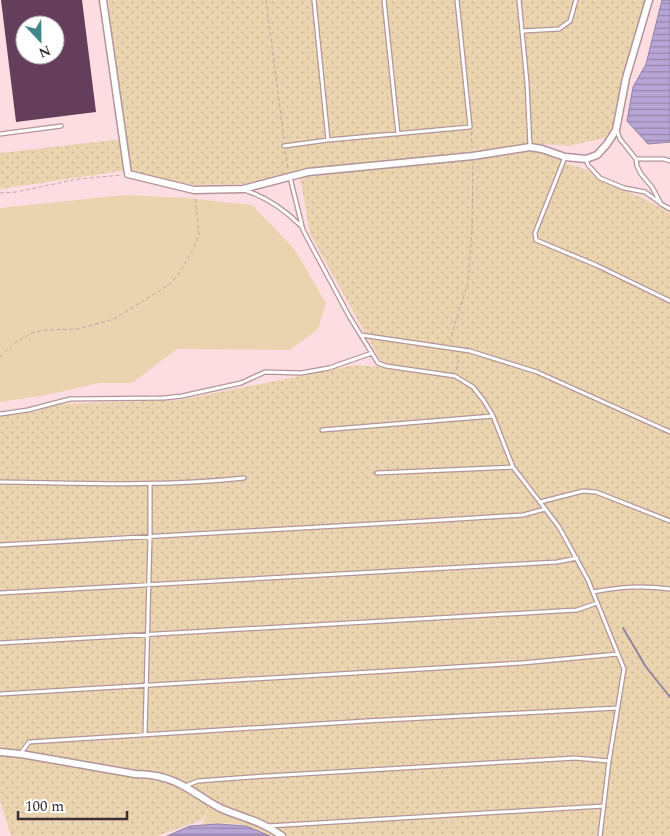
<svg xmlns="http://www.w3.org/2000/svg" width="670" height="836" font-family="Spectral,serif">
<defs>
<pattern id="garden-dots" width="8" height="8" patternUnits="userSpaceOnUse" patternTransform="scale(1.25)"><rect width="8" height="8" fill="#ead3af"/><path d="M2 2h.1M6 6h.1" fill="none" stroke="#cab597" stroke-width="1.8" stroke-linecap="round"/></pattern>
<pattern id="water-rules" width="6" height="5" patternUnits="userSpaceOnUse" patternTransform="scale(1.25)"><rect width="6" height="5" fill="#b7a5d5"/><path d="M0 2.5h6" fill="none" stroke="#9687ad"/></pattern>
</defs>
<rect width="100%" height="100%" fill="#fddde1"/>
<path fill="#ead3af" d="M125,195L187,198L252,205L295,250L326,303L318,329L290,350L177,349L132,383H99L46,395L0,402V208Z
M209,806L267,828L277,836C266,836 257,829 247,826C232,822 216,824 202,825Z"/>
<path fill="url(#garden-dots)" d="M108,0H646L623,78L615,122L608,137L569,146L544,144L542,152L560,157L562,162L588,170L600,181L641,197L670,213V836H287L269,823L212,800L202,820L157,836H11L0,800V416L35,412L58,404L180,400L355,365L384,367L310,234L299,171L244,184L195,185L121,171L0,189V153L123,139Z"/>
<path fill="url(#water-rules)" stroke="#9282a4" d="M662,0H670V142L648,144L627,121L633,87L646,64Z
M218,824L246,826L270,836H167L190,826Z"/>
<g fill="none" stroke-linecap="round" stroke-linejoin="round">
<path stroke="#9282a4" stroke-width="2" d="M623,628L646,667L670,697"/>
</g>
<path fill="#653e5c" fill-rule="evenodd" d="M1,0H82L96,112L16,122ZM25,25H55V55H25Z"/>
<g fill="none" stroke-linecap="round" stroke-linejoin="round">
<g stroke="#b39599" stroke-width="5.5">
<path id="service" d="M314,0L328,140
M384,0L398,134
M519,0L527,83L530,146
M523,31L559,29L570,21L576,0
M617,131L620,139L636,159L637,166L641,174L652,187L661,204L670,209
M0,134L61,126
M284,146L328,140L470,127L457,0
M565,157L535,233L536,240L596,265L670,301
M586,159L588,165L600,178L624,188L645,192L659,202
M636,159H664L670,161
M290,177L303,230L349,316L378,363L386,366L455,376L473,387L484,401L493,416L513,467L559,527L588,580L624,669L609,761L600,836
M244,190C267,197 284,209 301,226
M361,335L470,351L537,372L670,432
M0,414L28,410L70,399L164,398L182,396L241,383L265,372L301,373L329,368L372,353
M322,430L493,416
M377,473L513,467
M0,482C81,483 163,487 244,478
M540,502L583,491L596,492L670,521
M0,545L442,520L523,515L545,509
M593,592C621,587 642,585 670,589
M0,593L557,562L577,558
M0,643C192,633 384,622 577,610L597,603
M0,694L522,663L618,654
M145,734L150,537V484
M21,753L29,742L366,721L618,708
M185,786L198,781L251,777L575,758L609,761
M268,826L604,806"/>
</g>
<g stroke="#b39599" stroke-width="9">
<path id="minor" d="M103,0L128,174L194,190L243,189L308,172L473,156L530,147L542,149L565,157L586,159L597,155L607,144L616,130L626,78L649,0
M0,752L21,754L135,774C154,774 171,778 187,788C198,794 208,802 220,808C243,818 260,820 282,836"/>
</g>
<path stroke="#c2a8ab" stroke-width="1" stroke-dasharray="4 2.5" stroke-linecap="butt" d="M266,0L284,139
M471,132L472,148
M285,151L288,169
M0,193L16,192L78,179L122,175
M451,342L450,340L468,283L472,229L473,162
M0,357L15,343L32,333L45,330L78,329L114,319L170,284L180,272L193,249L199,235L195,196
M456,370L459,359L457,355"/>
<use href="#service" stroke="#fff" stroke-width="3"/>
<use href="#minor" stroke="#fff" stroke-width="6"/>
</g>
<g transform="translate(40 40) rotate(158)"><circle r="24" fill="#ffffff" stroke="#b1acad"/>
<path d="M0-4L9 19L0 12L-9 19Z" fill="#3f878a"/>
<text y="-8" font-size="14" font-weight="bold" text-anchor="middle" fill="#3b2f31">N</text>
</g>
<path d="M18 811v8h109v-8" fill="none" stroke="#3b2f31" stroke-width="2.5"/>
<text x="25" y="811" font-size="15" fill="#3b2f31" stroke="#ffffff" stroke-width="4" paint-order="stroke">100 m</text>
</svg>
